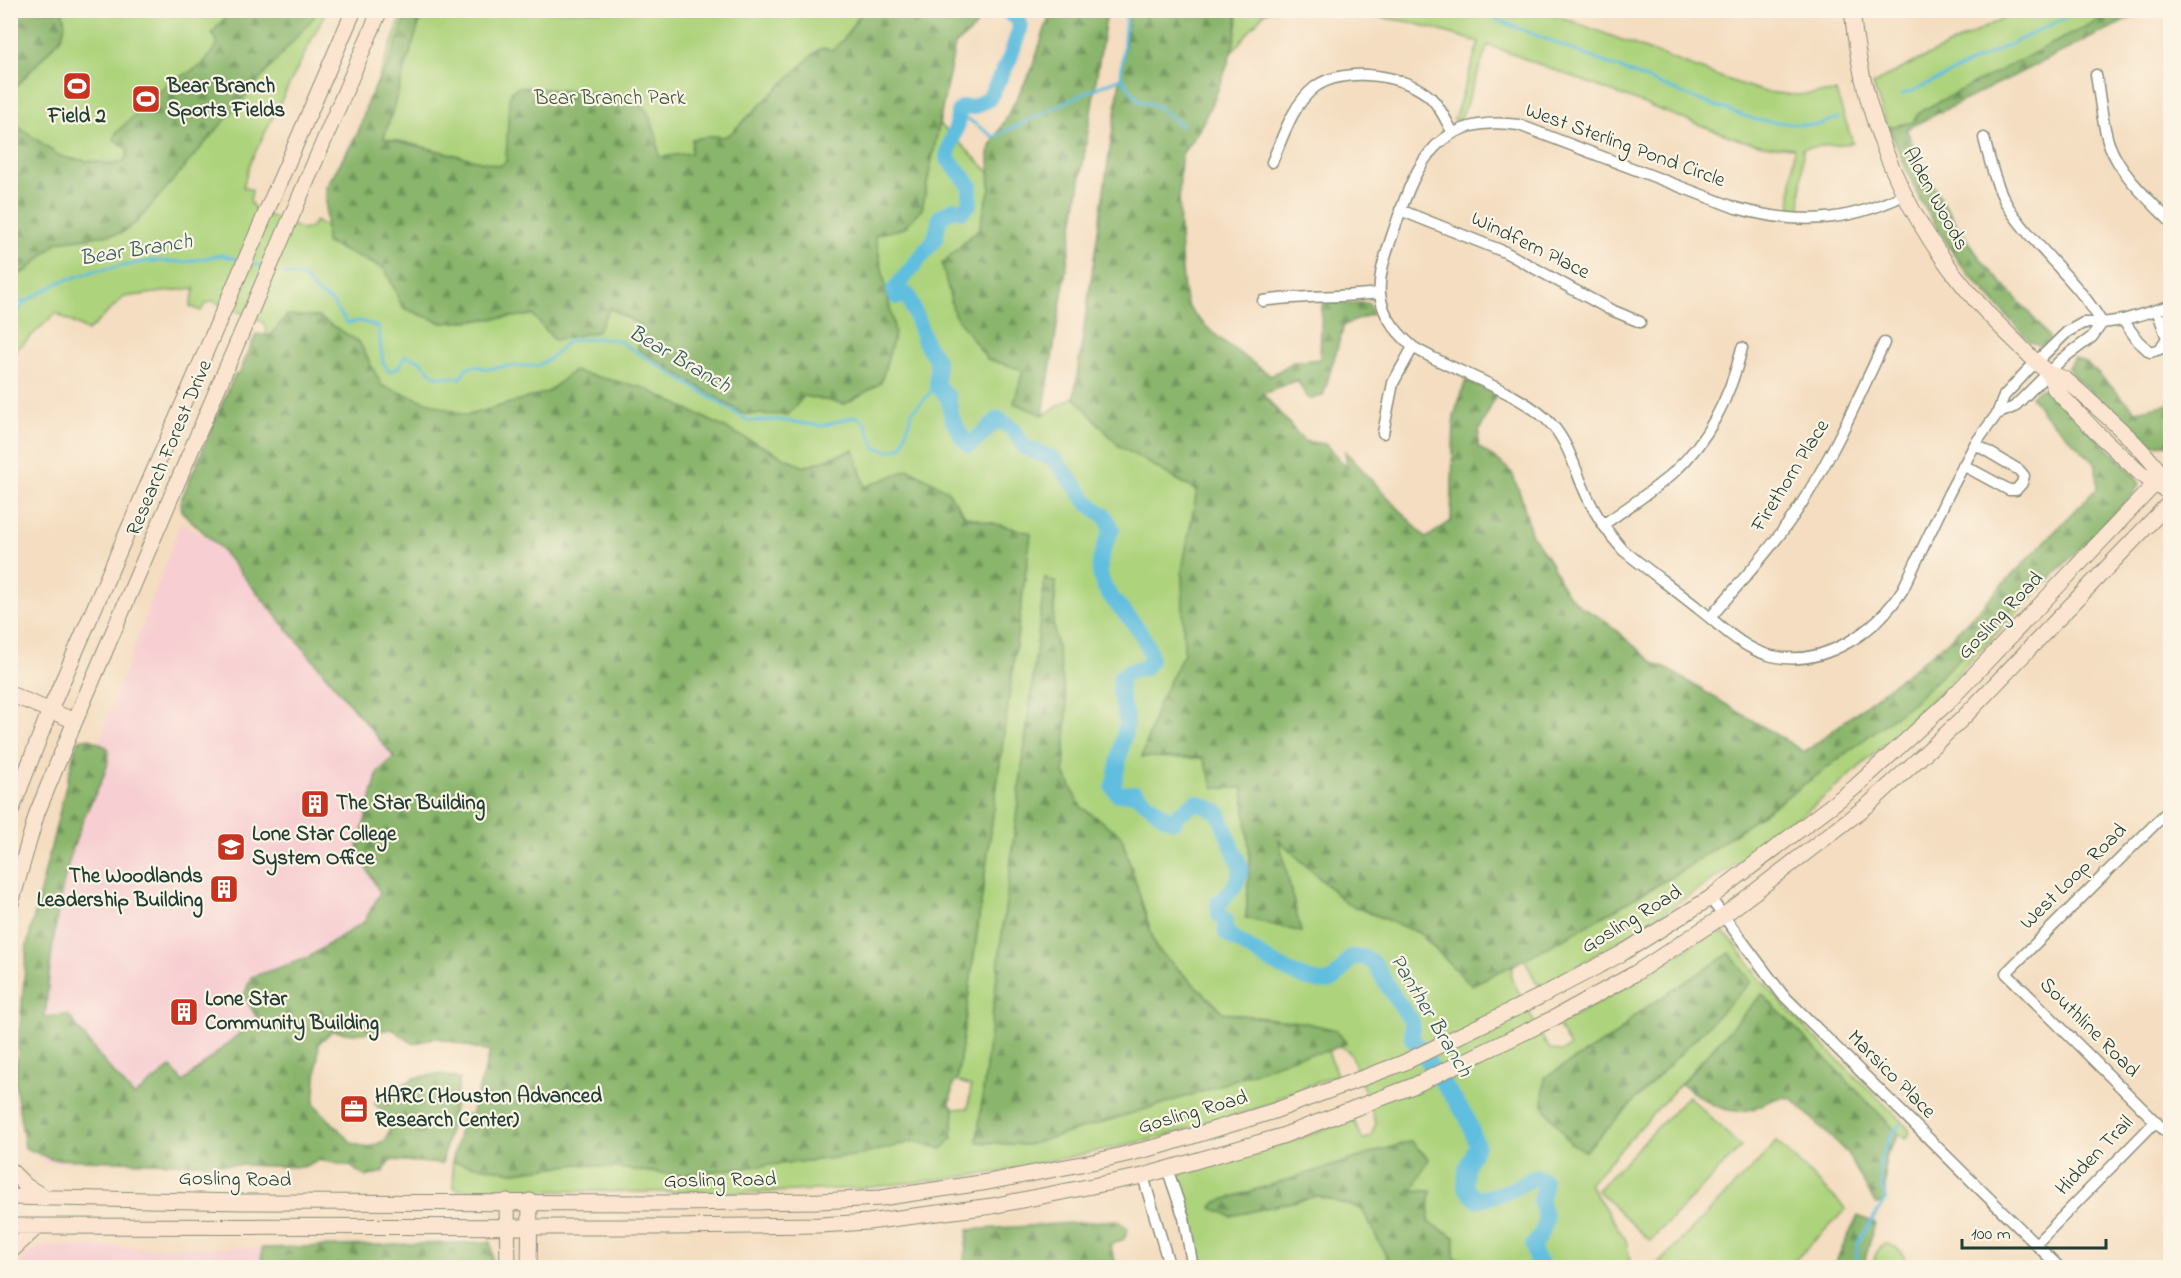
<svg xmlns="http://www.w3.org/2000/svg" width="2181" height="1278" font-family="'Indie Flower',sans-serif">
<defs>
<pattern id="forest-firs" width="22" height="20" patternUnits="userSpaceOnUse" patternTransform="scale(1.5)"><rect width="22" height="20" fill="#8ab56c"/><path d="M5 1l3.5 6h-7zM16 11l3.5 6h-7z" fill="#70945a"/></pattern>
</defs>
<rect width="100%" height="100%" fill="#fcf5e5"/>
<filter id="ink" filterUnits="userSpaceOnUse"><feTurbulence type="fractalNoise" baseFrequency=".0167" numOctaves="2"/><feDisplacementMap in="SourceGraphic" scale="12" xChannelSelector="R" yChannelSelector="G"/><feConvolveMatrix kernelMatrix="1 2 1 2 8 2 1 2 1" color-interpolation-filters="sRGB"/></filter>
<filter id="wash" filterUnits="userSpaceOnUse"><feTurbulence type="fractalNoise" baseFrequency=".008" numOctaves="4" result="noise"/><feDisplacementMap in="SourceGraphic" scale="24" xChannelSelector="R" yChannelSelector="G"/><feGaussianBlur stdDeviation="1.35" result="paint"/><feColorMatrix in="noise" values="0 0 0 0 0 0 0 0 0 0 0 0 0 0 0 0 0 1.4 0 .05"/><feComposite in="paint" operator="in"/></filter>
<g filter="url(#wash)">
<rect width="100%" height="100%" fill="#f4ddc0"/>
<path fill="#f7cfd2" d="M181,522L221,545L398,758L403,917L127,1158L43,1163L31,1040L82,786Z
M45,1246L262,1248L261,1267L22,1268L23,1256Z"/>
<path fill="#add37c" stroke="#668858" stroke-width="1.5" fill-rule="evenodd" d="M45,11H326L250,163L243,187L252,190L250,202L255,209L303,230L310,228L315,221L326,227V243L385,269L403,308L442,323L610,308L640,325L804,396L845,404L895,333L875,235L904,228L922,209L939,124L948,132L946,135L953,139L955,138L989,172L990,189L979,228L942,264L1024,370L1014,403L1043,415L1074,397L1119,446L1197,491L1182,571L1184,653L1158,705L1143,757L1203,758L1243,788L1250,859L1246,918L1278,839L1346,903L1419,933L1471,984L1515,964L1512,968L1511,977L1545,1042L1551,1050L1562,1051L1570,1047L1558,1025L1618,991L1705,937L1715,933L1724,934L1732,940L1758,976L1801,1024L1908,1127L1910,1133L1905,1139L1899,1134L1762,994L1589,1184L1626,1240L1631,1267H1471L1474,1263L1454,1257L1455,1237L1428,1222L1412,1190L1411,1141L1217,1202L1212,1207L1231,1216L1318,1196L1362,1209L1392,1267H1198L1194,1241L1179,1187L1180,1176L1190,1168L1194,1171L1299,1139L1353,1118L1363,1140L1371,1136L1376,1123L1352,1057L1347,1050L1340,1046L1346,1043L1336,1030L1306,1023L1224,1013L1156,948L1121,835L1081,807L1064,773L1067,707L1053,623L1056,583L1045,578L977,1142L1028,1145L1201,1092L1298,1056L1328,1051L1337,1075L1277,1098L1278,1102L1159,1138L999,1172L936,1180L862,1188L747,1193L458,1190L454,1187L452,1162L513,1172L579,1164L678,1175L861,1155L915,1141L942,1149L952,1138L954,1109L968,1108L971,1086L957,1081L1031,533L965,516L947,490L865,487L853,450L804,467L644,388L573,371L548,392L466,416L382,386L359,342L266,335V329L263,322L213,301L205,304L201,311L190,306L195,288L124,297L88,331L56,313L11,355V278L26,271L58,242L121,233L137,222L11,151V47ZM1636,1014L1585,1151L1544,1078L1617,1034Z
M404,11H862L844,39L739,156L500,166L408,143L358,133Z
M1236,11H1271L1265,12L1232,52L1238,22Z
M1339,11H1545L1731,81L1765,92L1796,95L1836,92L1853,143L1803,148L1800,213L1790,212L1794,148L1769,146L1740,140L1488,45L1460,121L1454,120L1479,42L1410,22Z
M2018,11H2122L1912,124L1888,127L1873,85L1891,74Z
M2022,599H2030C1958,674 1885,750 1803,814C1720,879 1632,935 1541,987L1539,983L1537,984L1524,958L1570,935L1680,872L1820,773L1912,703Z
M1688,1096L1741,1147L1650,1241L1597,1190Z
M1777,1142L1846,1209L1788,1267H1657L1656,1266Z
M1886,1244C1898,1245 1906,1256 1907,1267H1873C1874,1256 1876,1250 1886,1244Z"/>
<path fill="url(#forest-firs)" stroke="#547950" stroke-width="1.5" d="M11,10L62,11C66,21 66,29 60,39L11,92Z
M2118,10L2145,11L1906,129C1926,174 1950,218 1980,258C2002,286 2030,310 2050,339L2040,346L2029,341L1961,265L1920,200L1888,127L1913,122L1919,112L1942,100Z
M231,11H319L137,222L121,233L58,242L26,271L11,278V121L58,155L67,158L112,164L120,163L126,158L128,150L114,139L115,134L166,85L202,65L218,44L212,33Z
M408,11H423L384,138L500,166L506,161L509,99C511,92 513,89 519,87L624,95L633,98L643,105L649,115L657,138L659,157L691,153L692,139L715,136L723,137L730,134L818,50L823,48L832,50L844,39L862,11H983L974,29L955,45L922,209L904,228L875,235L895,333L881,383L845,404L804,396L788,415L743,414L638,349L640,325L610,308L597,332L554,340L533,315L443,323L403,308L385,269L326,242V187L358,133L368,100L388,66Z
M1051,11H1107L1043,415L1014,403L1023,370L987,359L954,314L942,264L979,228L990,189L989,150L1031,71Z
M1130,11H1236C1241,43 1216,96 1201,126C1196,136 1188,144 1183,153C1176,165 1180,295 1188,306C1209,335 1243,355 1271,376L1293,362L1320,359L1322,303H1369L1372,314L1344,325L1323,396L1308,399L1297,380L1263,394L1304,441L1325,444L1347,468L1345,451L1426,538L1451,521L1454,416L1466,380L1496,395L1479,432L1478,447L1498,460L1512,473L1522,499L1531,533L1551,563L1565,591L1581,607L1603,619L1655,664L1667,669L1805,752L1948,641L2097,488L2096,464L2042,412L2031,396L2039,389H2050L2135,476L2139,485L2133,494L2030,599H2022L1912,703L1820,773L1680,872L1570,935L1515,964L1471,985L1419,933L1346,903L1279,840L1301,932L1246,918L1250,859L1243,788H1214L1203,758L1142,757L1158,705L1184,653L1182,571L1197,491L1119,446L1074,397Z
M287,315L319,317L359,342L382,386L466,416L548,392L573,371L644,388L804,467L854,450L865,487L909,469L947,490L965,516L1031,533L957,1081L953,1084L950,1104L954,1109L952,1138L942,1149L914,1141L861,1155L678,1175L579,1164L513,1172L452,1162L464,1114L471,1115L490,1052L435,1037L414,1044L392,1029L354,1034L332,1031L319,1043L314,1104L352,1143L368,1148L386,1140L392,1121L374,1103L414,1078L440,1074L460,1079L442,1164L391,1160L383,1172L366,1177L350,1166L318,1160L303,1167L51,1159L25,1148L15,1083L27,945L76,745L80,740L89,738L108,748C112,768 95,792 87,811C59,873 51,950 45,1017L68,1015L104,1062L134,1096L171,1067L183,1082L257,1018L244,996L251,977L307,958L364,922L380,893L357,851L378,772L394,757L219,547L182,512L181,500L235,374H239L256,334L270,336Z
M2074,358L2088,364L2136,411L2170,404V444L2148,445L2075,378L2068,367Z
M1045,578L1056,583L1053,623L1067,707L1064,773L1081,807L1121,835L1156,948L1224,1013L1306,1023L1336,1030L1346,1043L1328,1051L1298,1056L1201,1092L1028,1145L977,1142Z
M1730,953L1751,982L1585,1151L1570,1143L1543,1105L1544,1078L1617,1034L1636,1014Z
M1762,994L1899,1134L1885,1157V1201L1876,1205L1847,1153L1791,1098C1776,1096 1768,1102 1755,1108C1726,1119 1703,1099 1681,1084Z
M1411,1141L1429,1159L1413,1190L1431,1191L1428,1222L1455,1237L1454,1257L1475,1264L1471,1267H1392L1362,1209L1318,1196L1231,1216L1212,1208L1217,1202Z
M1858,1216L1875,1223L1863,1267H1833Z
M1117,1220L1128,1229L1124,1239L1110,1245L1117,1267H963L968,1230Z
M491,1242L493,1267H261L262,1248Z"/>
<g fill="none" stroke-linecap="round" stroke-linejoin="round">
<path stroke="#61bedf" stroke-width="3" d="M1473,10L1699,100L1756,120L1805,125H1818L1838,118
M1122,78L1139,101L1157,106L1182,126
M1902,94L1913,91L2081,10
M958,112L994,137L1087,92L1121,78L1126,16L1155,11
M255,264L262,266
M285,274L305,278L316,292L332,302L347,323L361,321L378,327L383,363L390,372L400,366L405,356L419,360L435,376L461,378L466,368L476,366L486,369L509,366H537L551,358L568,341L597,338L617,340L749,421L778,420L822,426L856,416L865,422L876,448L890,451L902,447L912,412L937,386
M10,303L28,300L60,282L94,271L150,261L185,262L221,255L236,259
M10,322L27,300
M1856,1268L1858,1243L1886,1198C1873,1169 1881,1148 1900,1124"/>
<path stroke="#61bedf" stroke-width="16" d="M1010,10L1011,15L1018,18L1020,28L1010,58L989,99L973,107H964L958,112C959,130 950,139 947,158L970,185V203L962,211L954,209L940,217L935,239L894,290L897,297L908,295L926,344L937,360V386L948,397L952,419L964,440L970,445L998,419L1013,429L1024,447L1054,459L1090,505L1105,516L1112,529C1106,542 1098,558 1100,573C1104,603 1145,621 1151,659L1145,668L1128,672L1121,677L1120,693L1127,722L1113,787L1118,794L1135,793L1166,818L1174,821L1179,814L1196,802L1218,812L1241,868C1240,881 1228,896 1218,903L1219,915L1226,921V933C1246,946 1311,993 1333,979C1340,975 1346,964 1351,957H1364L1374,963L1397,1001L1412,1021V1038L1467,1118L1477,1145L1466,1168L1465,1187L1477,1200L1509,1191L1537,1176L1544,1181V1190L1540,1202C1551,1222 1544,1229 1533,1246L1536,1259L1544,1268"/>
</g>
</g>
<g filter="url(#ink)">
<g fill="none" stroke-linecap="round" stroke-linejoin="round">
<g stroke="#8a8d7a" stroke-width="13">
<path id="street" d="M2096,75C2100,97 2102,123 2109,144C2120,174 2148,199 2170,221
M1984,138C1990,162 1996,187 2009,208C2036,249 2077,280 2102,323
M1272,162C1283,137 1292,105 1315,87C1343,66 1406,74 1431,98C1441,108 1446,121 1453,133
M1904,195C1846,223 1797,225 1736,208L1519,125C1440,114 1418,158 1396,224C1378,278 1365,304 1413,347C1453,372 1524,392 1553,426C1570,446 1576,473 1587,496C1596,516 1608,533 1623,550C1648,570 1674,589 1699,609C1721,626 1744,650 1772,656C1824,668 1877,631 1903,589L1949,493L1975,444L1997,414L2004,396L2027,371L2067,332L2083,323H2102L2123,320L2170,306
M1400,210L1505,252L1609,309L1640,322
M1263,301C1302,295 1340,298 1379,293
M2123,320L2138,341L2150,352L2160,349L2167,338L2157,310
M1997,414L2014,407L2062,359L2092,337L2102,323
M1383,433L1393,383L1413,347
M1963,465L2009,490H2016L2022,483L2024,476L2019,470L1975,444
M1603,525C1626,508 1652,492 1673,473C1709,440 1731,394 1742,348
M1711,617C1741,581 1774,546 1800,506C1833,455 1858,399 1884,343
M2170,809L2006,973L2170,1136
M1710,898L1782,994L2060,1268
M1167,1168L1184,1218L1193,1268
M1143,1176L1170,1268
M2036,1244L2156,1121"/>
</g>
<g stroke="#8a8d7a" stroke-width="17">
<path id="secondary" d="M1852,10C1864,136 1918,248 2009,335C2021,346 2036,364 2049,373C2054,376 2061,376 2066,380C2075,387 2084,396 2093,404C2121,429 2150,455 2170,487
M2049,373L2054,388L2095,431L2141,474L2163,489
M10,694L75,721
M10,814L50,710L354,10
M10,907L37,813L75,721L380,10
M10,1170L26,1186L46,1198
M10,1197L242,1202L670,1203L819,1201L881,1198L988,1182L1097,1161L1160,1146L1274,1111L1403,1063L1541,996L1621,954L1710,898L1854,788L1946,704L2170,468
M507,1201L508,1268
M10,1226L670,1227L820,1225L868,1222L992,1206L1102,1184L1143,1176L1282,1136L1413,1086L1554,1018L1634,974L1723,916L1868,805L1923,755L1961,720L2170,502
M10,1252L38,1226
M529,1268L530,1201"/>
</g>
<use href="#street" stroke="#fff" stroke-width="10"/>
<use href="#secondary" stroke="#fce5d0" stroke-width="15"/>
</g>
</g>
<defs>
<g id="stadium-square" transform="scale(1.5)"><rect x="-9" y="-9" width="18" height="18" rx="4" fill="#c8321e" stroke="#fcf5e5"/><path d="M0-5a6.5 5 0 1 0 0 10a6.5 5 0 1 0 0-10ZM-3.5-1.8h7v3.6h-7Z" fill="#fff"/></g>
<g id="building-square" transform="scale(1.5)"><rect x="-9" y="-9" width="18" height="18" rx="4" fill="#c8321e" stroke="#fcf5e5"/><path d="M-4-6H4V6H1V3H-1V6H-4ZM-2.5-4.3h1.7v1.8h-1.7ZM.8-4.3h1.7v1.8H.8ZM-2.5-1h1.7V.8h-1.7ZM.8-1h1.7V.8H.8Z" fill="#fff"/></g>
<g id="university-square" transform="scale(1.5)"><rect x="-9" y="-9" width="18" height="18" rx="4" fill="#c8321e" stroke="#fcf5e5"/><path d="M0-5L7-2L0 1L-7-2ZM-4 1L0 2.5L4 1V4Q0 6-4 4Z" fill="#fff"/></g>
<g id="office-square" transform="scale(1.5)"><rect x="-9" y="-9" width="18" height="18" rx="4" fill="#c8321e" stroke="#fcf5e5"/><path d="M-6-3h4V-5.5h4V-3h4V5H-6ZM-1-4.5V-3h2v-1.5ZM-6 0V1H6V0Z" fill="#fff"/></g>
</defs>
<g fill-rule="evenodd">
<use href="#stadium-square" x="77" y="86"/>
<use href="#stadium-square" x="146" y="99"/>
<use href="#building-square" x="315" y="804"/>
<use href="#university-square" x="231" y="847"/>
<use href="#building-square" x="224" y="889"/>
<use href="#building-square" x="184" y="1012"/>
<use href="#office-square" x="354" y="1109"/>
</g>
<g text-anchor="middle" dominant-baseline="central" stroke-width="4.5" stroke-linejoin="round" paint-order="stroke">
<g font-size="21" font-weight="bold" fill="#1f3d34" stroke="#fcf5e5" text-anchor="start">
<text x="167" y="87">Bear Branch<tspan x="167" dy="24">Sports Fields</tspan></text>
<text x="77" y="117" text-anchor="middle">Field 2</text>
<text x="336" y="804">The Star Building</text>
<text x="252" y="835">Lone Star College<tspan x="252" dy="24">System Office</tspan></text>
<text x="203" y="877" text-anchor="end">The Woodlands<tspan x="203" dy="24">Leadership Building</tspan></text>
<text x="205" y="1000">Lone Star<tspan x="205" dy="24">Community Building</tspan></text>
<text x="375" y="1097">HARC (Houston Advanced<tspan x="375" dy="24">Research Center)</tspan></text>
</g>
<g font-size="21" fill="#3b5b42" stroke="#fcf5e5">
<text x="610" y="99">Bear Branch Park</text>
</g>
<g font-size="21" fill="#1f3d34" stroke="#fcf5e5">
<text transform="translate(1625 146) rotate(20)">West Sterling Pond Circle</text>
<text transform="translate(1935 199) rotate(61)">Alden Woods</text>
<text transform="translate(1530 246) rotate(26)">Windfern Place</text>
<text transform="translate(170 448) rotate(-67)">Research Forest Drive</text>
<text transform="translate(1791 476) rotate(-58)">Firethorn Place</text>
<text transform="translate(2001 616) rotate(-46)">Gosling Road</text>
<text transform="translate(2074 877) rotate(-45)">West Loop Road</text>
<text transform="translate(1632 920) rotate(-31)">Gosling Road</text>
<text transform="translate(2089 1028) rotate(45)">Southline Road</text>
<text transform="translate(1891 1075) rotate(45)">Marsico Place</text>
<text transform="translate(1193 1113) rotate(-16)">Gosling Road</text>
<text transform="translate(2095 1156) rotate(-46)">Hidden Trail</text>
<text transform="translate(235 1180) rotate(1)">Gosling Road</text>
<text transform="translate(720 1181) rotate(-1)">Gosling Road</text>
</g>
<g font-size="22" font-style="italic" fill="#305d5f" stroke="#fcf5e5">
<text transform="translate(136 251) rotate(-9)">Bear Branch</text>
<text transform="translate(679 360) rotate(30)">Bear Branch</text>
<text transform="translate(1430 1016) rotate(59)">Panther Branch</text>
</g>
</g>
<rect width="2181" height="1278" fill="none" stroke="#fcf5e5" stroke-width="36"/>
<path d="M1962 1239v9h144v-9" fill="none" stroke="#1f3d34" stroke-width="3"/>
<text x="1971" y="1239" font-size="18" fill="#1f3d34" stroke="#fcf5e5" stroke-width="4.5" paint-order="stroke">100 m</text>
</svg>
